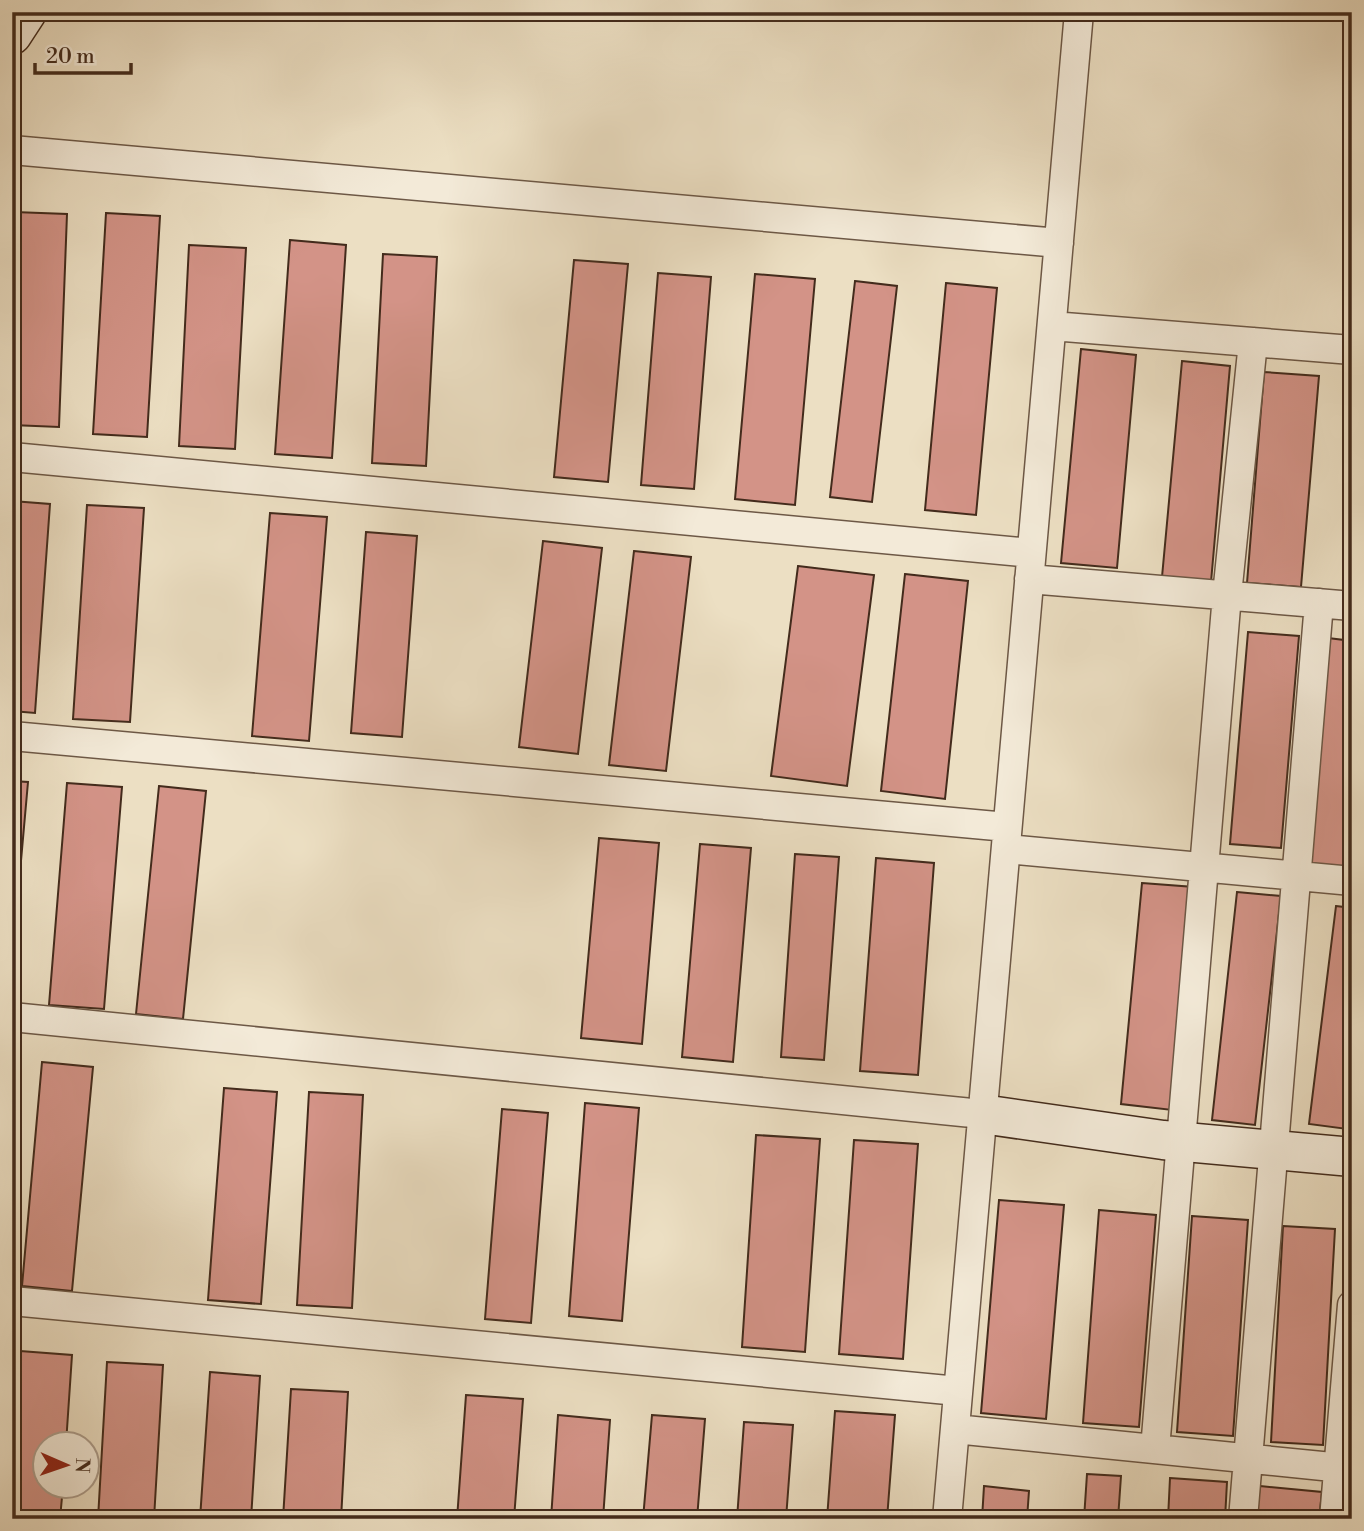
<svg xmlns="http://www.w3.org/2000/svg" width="1364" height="1531" font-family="'Libre Bodoni',serif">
<rect width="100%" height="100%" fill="#ecdfc3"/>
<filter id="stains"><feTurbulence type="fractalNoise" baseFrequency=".00286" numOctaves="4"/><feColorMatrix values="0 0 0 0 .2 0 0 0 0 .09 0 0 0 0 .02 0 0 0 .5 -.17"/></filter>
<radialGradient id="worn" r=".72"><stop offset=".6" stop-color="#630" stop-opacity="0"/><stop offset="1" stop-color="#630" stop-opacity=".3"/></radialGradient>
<path fill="#d39387" stroke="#432b1c" stroke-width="2" d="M14,212L67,214L59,427L12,425Z
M106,213L160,216L147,437L93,434Z
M290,240L346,245L332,458L275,454Z
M189,245L246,248L235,449L179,446Z
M383,254L437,257L426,466L372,463Z
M574,260L628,264L608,482L554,477Z
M658,273L711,277L694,489L641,485Z
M755,274L815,279L795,505L735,499Z
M855,281L897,286L872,502L830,497Z
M946,283L997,288L976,515L925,510Z
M1081,349L1136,355L1117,568L1061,563Z
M1182,361L1230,366L1211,582L1162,577Z
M1264,372L1319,376L1301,587L1247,583Z
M12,501L50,504L35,713L12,711Z
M87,505L144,508L130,722L73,719Z
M270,513L327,517L309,741L252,736Z
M366,532L417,536L402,737L351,733Z
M543,541L602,548L578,754L519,747Z
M634,551L691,557L666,771L609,765Z
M798,566L874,575L847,786L771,776Z
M905,574L968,581L945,799L881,791Z
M1248,632L1299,636L1281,848L1230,844Z
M1328,638L1352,641V872L1306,868Z
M12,781L28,782L12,962Z
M67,783L122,787L104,1009L49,1005Z
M159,786L206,791L183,1019L136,1014Z
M599,838L659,843L642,1044L581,1038Z
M700,844L751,848L733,1062L682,1057Z
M795,854L839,857L824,1060L781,1057Z
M876,858L934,863L918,1075L860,1071Z
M1142,883L1194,887L1172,1110L1121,1104Z
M1237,892L1281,896L1255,1125L1212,1120Z
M1336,906L1352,908V1094L1347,1129L1309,1124Z
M42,1062L93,1067L72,1291L22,1286Z
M224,1088L277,1092L261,1304L208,1300Z
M309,1092L363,1095L352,1308L297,1305Z
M585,1103L639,1108L622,1321L569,1316Z
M502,1109L548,1113L531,1323L485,1319Z
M756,1135L820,1139L805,1352L742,1347Z
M854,1140L918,1144L903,1359L839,1354Z
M999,1200L1064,1205L1046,1419L981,1413Z
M1099,1210L1156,1215L1139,1427L1083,1423Z
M1192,1216L1248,1220L1233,1436L1177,1432Z
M1283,1226L1335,1229L1323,1445L1271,1442Z
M20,1351L72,1355L66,1444H46V1486H63L60,1519H12V1462Z
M107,1362L163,1365L154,1519H98Z
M210,1372L260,1376L251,1519H200Z
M291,1389L348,1392L341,1519H283Z
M466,1395L523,1399L514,1519H457Z
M835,1411L895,1415L887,1519H827Z
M558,1415L610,1420L603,1519H551Z
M652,1415L705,1419L697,1519H643Z
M744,1422L793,1425L786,1519H737Z
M1087,1474L1121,1476L1118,1519H1084Z
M1170,1478L1227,1482L1225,1519H1168Z
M984,1486L1029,1491L1027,1519H982Z
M1260,1486L1322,1492L1319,1519H1256Z"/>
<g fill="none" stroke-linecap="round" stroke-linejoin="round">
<g stroke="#6d5846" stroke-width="31">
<path id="street" d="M12,150L1059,243
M1052,326L1352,350
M12,457L1031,553
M1029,579L1352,606
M12,736L1007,827
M1006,849L1352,881
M12,1017L982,1114
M12,1301L958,1391
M955,1429L1352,1469
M1155,1449L1227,595L1253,342
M947,1519L1079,12
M1243,1519L1319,603
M1334,1519L1352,1305"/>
</g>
<g stroke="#432b1c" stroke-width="41">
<path id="secondary" d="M12,35L27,12
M982,1114L1163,1140L1352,1157"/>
</g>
<use href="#street" stroke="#f3ead8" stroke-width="28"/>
<use href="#secondary" stroke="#f3ead8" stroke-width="38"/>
</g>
<rect width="1364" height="1531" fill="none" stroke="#ecdfc3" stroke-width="42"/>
<rect x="14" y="14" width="1336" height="1503" fill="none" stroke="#432b1c" stroke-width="3.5"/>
<rect x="21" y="21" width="1322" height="1489" fill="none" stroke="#432b1c" stroke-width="2"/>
<g transform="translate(66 1465) rotate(92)"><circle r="33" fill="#f3ead8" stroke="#ad9e8d" stroke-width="2"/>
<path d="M0-5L12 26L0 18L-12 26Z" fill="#8f2418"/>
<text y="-10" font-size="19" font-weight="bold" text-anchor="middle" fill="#432b1c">N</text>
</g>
<path d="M35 63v10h96v-10" fill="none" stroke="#432b1c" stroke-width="3.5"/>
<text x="46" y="63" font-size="21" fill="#432b1c" stroke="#f3ead8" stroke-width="5" paint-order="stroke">20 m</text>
<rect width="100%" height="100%" filter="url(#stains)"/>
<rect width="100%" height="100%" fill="url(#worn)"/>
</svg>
